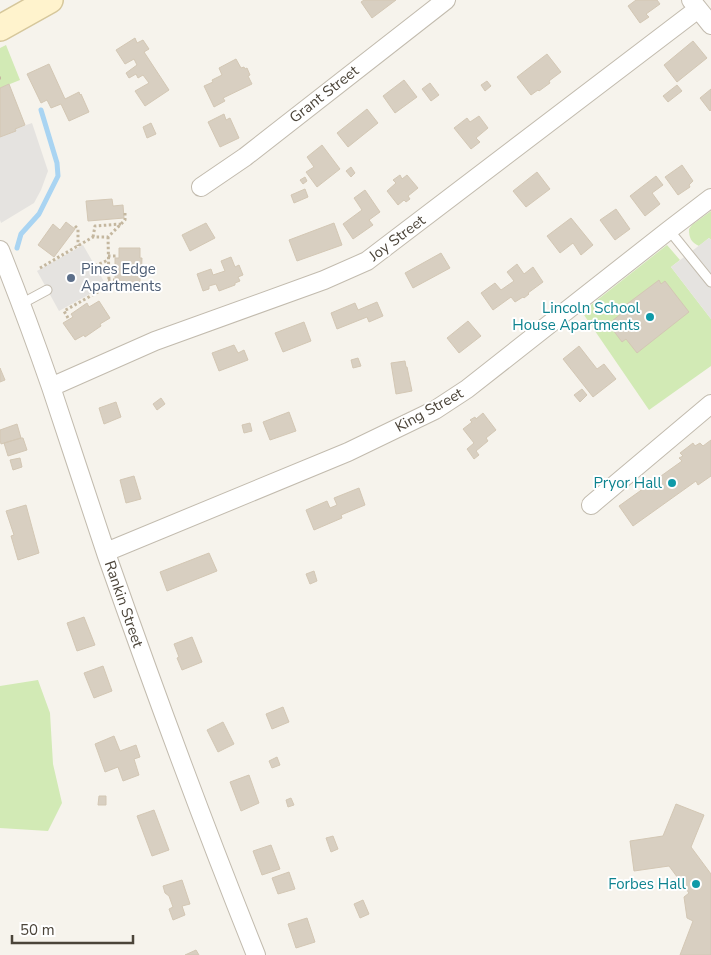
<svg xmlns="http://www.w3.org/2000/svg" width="711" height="955" font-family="'Nunito Sans',sans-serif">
<rect width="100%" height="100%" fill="#f6f3ec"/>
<path fill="#d2eab5" d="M6,45L20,80L0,88V48Z
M711,211V240L709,238L699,246C691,242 689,238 689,229L692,225Z
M667,245L680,260L671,267L711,319V366L649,410L582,312Z
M38,680L50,713L53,764L62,803L48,831L0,828V686Z"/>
<path fill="#e5e3e0" d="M32,123L48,171L41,190L34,203L1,223L0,220V137L16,131L15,129Z
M709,238L711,240V319L671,267Z
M83,245L106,285L59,311L37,271Z"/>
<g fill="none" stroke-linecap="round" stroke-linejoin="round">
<path stroke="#a9d4f2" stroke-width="5" d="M17,248L21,234L39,214L58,176L57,163L41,110"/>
</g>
<path fill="#d8cfc1" stroke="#d3c7b4" d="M364,0H396L372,18L361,2Z
M636,0H657L660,4L646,14L649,17L640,23L628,6Z
M135,38L137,43L143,40L149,49L144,52L169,90L145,106L135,91L149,83L143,75L138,78L136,74L129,78L126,73L137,65L134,59L125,64L116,50Z
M693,41L707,58L677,82L664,65Z
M547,54L561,72L549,81L550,83L539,91L538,90L531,95L517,77Z
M236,59L241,68L244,67L245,69L247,68L250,75L248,76L252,84L223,98L225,101L214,107L204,86L213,82L212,80L222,75L219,68Z
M49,64L65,99L79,92L80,95L81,94L89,112L69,121L61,104L51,108L47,100L41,103L27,74Z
M404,80L417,97L395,113L383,96Z
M487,81L491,86L485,91L481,85Z
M430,83L439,95L431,101L422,89Z
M9,84L25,125L15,129L16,131L0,137V88Z
M677,85L682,91L668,102L663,96Z
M711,89V110L710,111L700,98Z
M367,109L378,123L348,147L337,133Z
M224,114L226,120L230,118L239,138L220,147L208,122Z
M479,116L488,128L476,138L480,142L471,149L454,128L467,118L470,122Z
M151,123L156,134L147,138L143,127Z
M322,145L340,169L317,187L306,172L314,167L307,157Z
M682,165L693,181L689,185L690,187L678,195L665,177Z
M351,167L355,173L351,177L346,171Z
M537,172L550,189L526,207L513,191Z
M400,175L402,179L407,175L418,188L408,196L410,199L406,202L404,200L398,205L387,191L396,183L393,180Z
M656,176L663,185L652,193L660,204L645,216L630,196Z
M305,177L307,181L303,184L300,180Z
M305,189L308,197L294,203L291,195Z
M365,190L380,212L369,220L373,225L353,239L343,224L362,210L354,198Z
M112,199L113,206L123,205L124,218L88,221L86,201Z
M616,209L630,229L615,240L600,220Z
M571,218L593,245L581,255L573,243L560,253L547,236Z
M66,222L75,229L54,257L38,245L53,224L60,230Z
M206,223L215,238L190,251L182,235Z
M334,223L342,245L297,261L289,240Z
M119,248H140V258H142L141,278H140V288H119V278H115V258H119Z
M441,253L450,268L413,288L405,273Z
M231,257L235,267L239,265L243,275L238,277L240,281L235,283V285L219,291L216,284L209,286V289L203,291L197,274L211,269L213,275L225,271L221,261Z
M517,264L524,274L533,267L543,282L528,293L529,294L524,298L523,297L515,302L511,297L493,310L481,293L495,283L501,290L514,281L507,272Z
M659,280L661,284L665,281L689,312L637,353L626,339L622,342L613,330L617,327L612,321L622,313L619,310Z
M99,301L110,318L100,324L101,326L85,337L84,335L75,340L63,323L73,317L71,314L87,303L89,307Z
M377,302L383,316L369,322L367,317L337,329L331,313L355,303L358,310Z
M468,321L481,336L459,353L447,338Z
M304,322L311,341L283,352L275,333Z
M234,345L238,353L244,350L248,360L219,371L212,353Z
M579,346L597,369L604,364L616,379L593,397L563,359Z
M358,358L361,366L353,368L351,360Z
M405,361L406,367H407L412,391L396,394L391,363Z
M0,368L5,380L0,382Z
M582,389L587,395L580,402L574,395Z
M161,398L165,404L157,410L153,404Z
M116,402L121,417L104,424L99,408Z
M289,412L296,431L270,440L263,422Z
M483,413L496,430L486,438L488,441L476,451L479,455L474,459L467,449L474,443L463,429L472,422L470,420L475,417L476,419Z
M250,423L252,431L244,433L242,425Z
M17,424L21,438L1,444L0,440V430Z
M21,438H23L27,450L8,456L4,443Z
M711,440V476L698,485L696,481L633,526L619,506L682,461L679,458L683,456L680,453L693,443L695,446L700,443L703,446Z
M20,458L22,467L13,470L10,460Z
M134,476L141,499L126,503L120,480Z
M359,488L365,505L341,515L342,518L314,530L306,510L327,501L330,508L337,505L334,498Z
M26,505L39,553L18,560L11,536L14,535L6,511Z
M209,553L217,571L167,591L160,572Z
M314,571L317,581L310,584L306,574Z
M84,617L95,645L77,651L67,623Z
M192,637L202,662L182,670L177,658L179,657L174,644Z
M103,666L112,691L94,698L84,673Z
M283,707L289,722L272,729L266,714Z
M223,722L234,744L218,752L207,730Z
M114,736L120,751L136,745L140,757L134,759L139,775L123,781L118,767L105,772L95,744Z
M277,757L280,765L272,768L269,761Z
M249,775L259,803L241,811L230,782Z
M99,796H106V805H98Z
M291,798L294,805L288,807L286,800Z
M676,804L704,815L691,847L711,874V955H680L693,921L687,918L684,897L689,893L669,866L634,871L630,841L663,836Z
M154,810L169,850L152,856L137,816Z
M333,836L338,849L331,852L326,838Z
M271,845L280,869L262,875L253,851Z
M289,872L295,889L278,894L272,878Z
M182,880L190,904L182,906L185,915L173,920L169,909L173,907L169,896L165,893L163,886Z
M363,900L369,914L360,918L354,904Z
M307,918L315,942L296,948L288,924Z
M196,950L199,955H185Z"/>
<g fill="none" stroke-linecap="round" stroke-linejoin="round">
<g stroke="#c2bbae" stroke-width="11">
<path id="service" d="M669,230L711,282
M21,304L47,290"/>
</g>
<g stroke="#c2bbae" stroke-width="20">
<path id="minor" d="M691,0L711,25
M201,187L245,157L446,0
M0,250C18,295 35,341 51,387C70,443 88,500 107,556C154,690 203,823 256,955
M51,387L155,341L324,280L367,261L698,9
M591,505L711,404
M106,552L348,452L435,410L467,389L669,230L711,198"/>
</g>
<g stroke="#d6c79b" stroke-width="28">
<path id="secondary" d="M0,28L50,0"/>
</g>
<path stroke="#c4b79f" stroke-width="3" stroke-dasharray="2.5 2.5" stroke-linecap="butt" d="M0,78H1
M75,226L78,229V246
M93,237L95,226L121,224
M108,256H117
M95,266L108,260
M40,268L93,237H108L125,220V211
M108,280H116
M68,318L64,311L103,289L107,286L109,282L108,237"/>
<use href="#service" stroke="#fff" stroke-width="9"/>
<use href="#minor" stroke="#fff" stroke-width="18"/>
<use href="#secondary" stroke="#fff3cd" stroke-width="25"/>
</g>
<circle fill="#5c6f8a" stroke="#fff" stroke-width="2" cx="71" cy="278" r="5"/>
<g fill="#0f9aa8" stroke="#fff" stroke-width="2">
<circle cx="650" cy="317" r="5"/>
<circle cx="672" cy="483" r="5"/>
<circle cx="696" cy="884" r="5"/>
</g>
<g text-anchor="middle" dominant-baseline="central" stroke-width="4" stroke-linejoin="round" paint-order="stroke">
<g font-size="15" fill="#4b4439" stroke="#fff">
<text transform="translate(324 94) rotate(-38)">Grant Street</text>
<text transform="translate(397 238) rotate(-37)">Joy Street</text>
<text transform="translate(429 410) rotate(-29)">King Street</text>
<text transform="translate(124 604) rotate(71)">Rankin Street</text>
</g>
<g font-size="15" fill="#4e5e75" stroke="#fff" text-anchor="start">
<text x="81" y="269">Pines Edge<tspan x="81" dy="17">Apartments</tspan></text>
</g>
<g font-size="15" fill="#0d838f" stroke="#fff" text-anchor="end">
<text x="640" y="308">Lincoln School<tspan x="640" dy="17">House Apartments</tspan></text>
<text x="662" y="483">Pryor Hall</text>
<text x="686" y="884">Forbes Hall</text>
</g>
</g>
<path d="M12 935v8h121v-8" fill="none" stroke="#4b4439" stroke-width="2.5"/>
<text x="20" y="935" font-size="15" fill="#4b4439" stroke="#ffffff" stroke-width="4" paint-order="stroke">50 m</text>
</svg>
